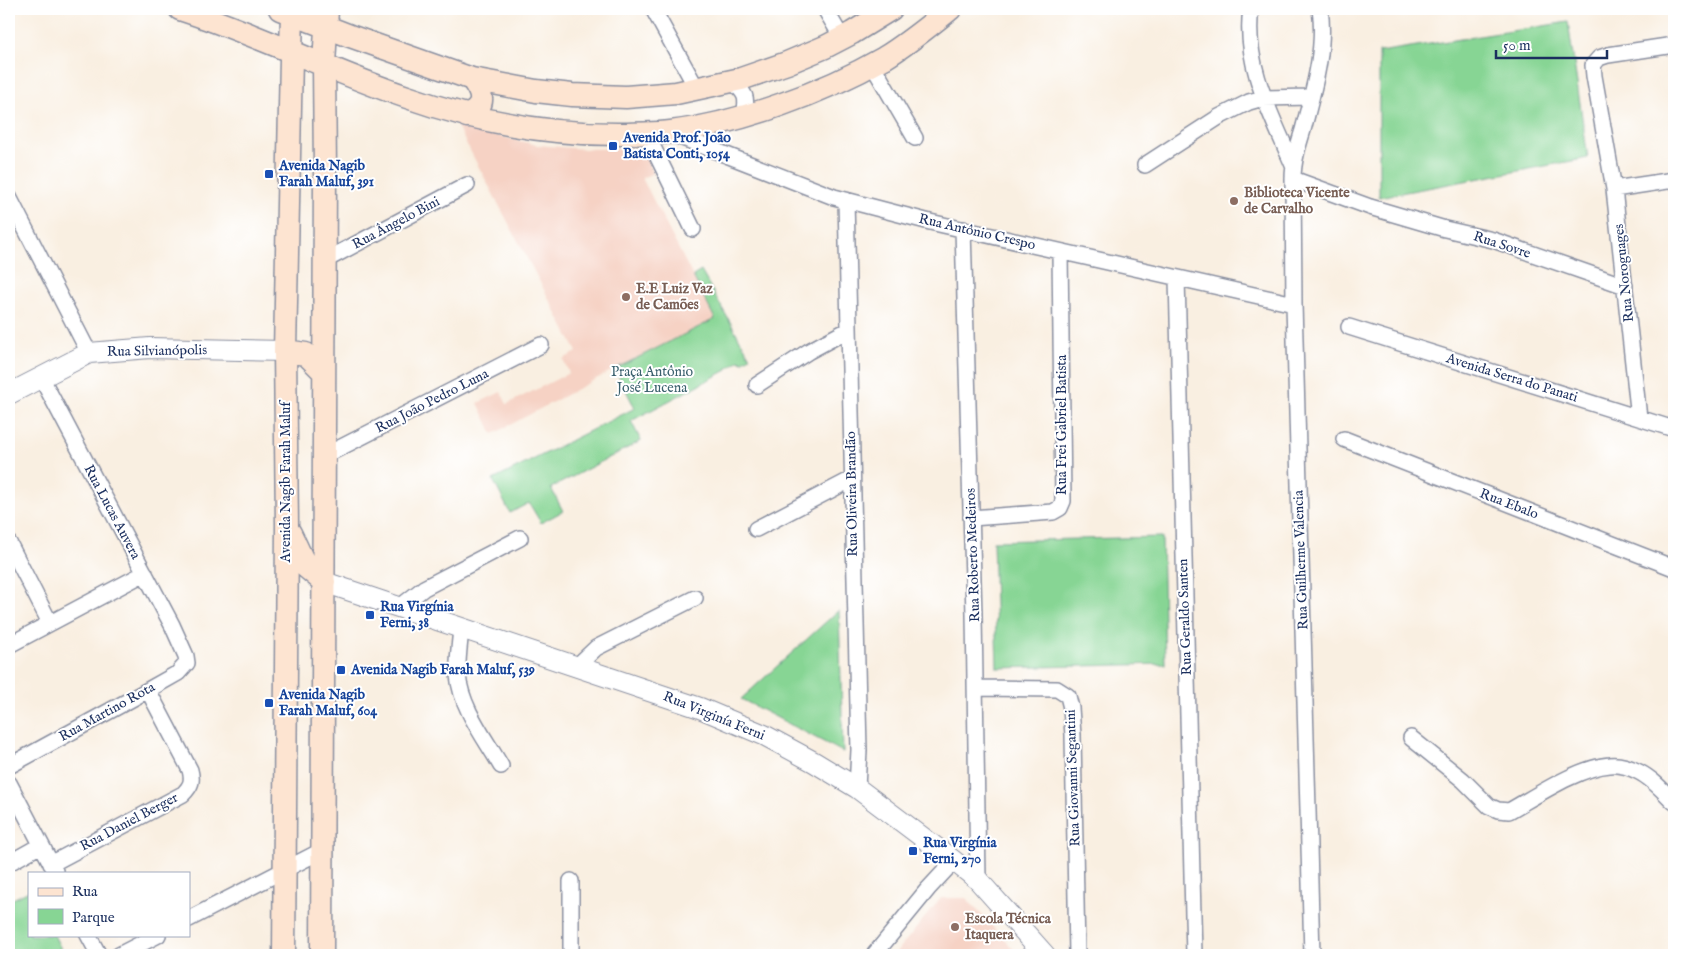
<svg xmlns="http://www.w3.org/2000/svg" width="1683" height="964" font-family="'IM FELL English',serif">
<rect width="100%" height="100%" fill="#fff"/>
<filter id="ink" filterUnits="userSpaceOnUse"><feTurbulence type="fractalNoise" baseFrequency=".02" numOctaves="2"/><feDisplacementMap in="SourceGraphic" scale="10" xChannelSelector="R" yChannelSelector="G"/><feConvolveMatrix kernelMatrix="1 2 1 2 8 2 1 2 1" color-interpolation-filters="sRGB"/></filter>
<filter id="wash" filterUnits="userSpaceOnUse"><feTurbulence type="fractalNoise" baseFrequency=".0096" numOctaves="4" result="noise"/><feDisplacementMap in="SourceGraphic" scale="20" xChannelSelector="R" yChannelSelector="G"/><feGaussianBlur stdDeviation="1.12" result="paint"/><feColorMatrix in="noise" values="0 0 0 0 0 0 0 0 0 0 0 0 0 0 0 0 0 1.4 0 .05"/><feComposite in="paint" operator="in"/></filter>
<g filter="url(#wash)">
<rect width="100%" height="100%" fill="#f9efe1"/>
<path fill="#f6d2c4" d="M457,126L537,145L585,149L643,148L653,173L642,178L715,319L611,371L493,434L478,403L501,392L507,404L569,373L563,359L577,352Z
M941,898H966L1019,955H894Z"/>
<path fill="#87d594" stroke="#518279" d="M1568,22L1588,158L1379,197V52Z
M701,271L750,357L742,362L740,360L726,369L727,370L631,421L641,441L551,488L563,511L541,523L529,503L510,513L493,480L635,408L615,369L715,319L693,276Z
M1162,537L1165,664L997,668L993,541Z
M839,610L843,752L741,699Z
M29,891V935H54L61,949L49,955H9V901Z"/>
</g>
<g filter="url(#ink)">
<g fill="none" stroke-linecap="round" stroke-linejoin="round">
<g stroke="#8a8fa0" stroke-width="18">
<path id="minor" d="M653,9L697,89
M825,9L842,38
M1251,9C1243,64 1272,116 1293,165
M872,64L915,138
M731,81C746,93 748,97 744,115
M646,133L693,229
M670,133L834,197L930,222L1294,304
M1145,165L1219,117L1249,102L1263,98L1311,97
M1293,179L1370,207L1445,229L1493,240L1625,286
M1614,189L1674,180
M9,197L89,353
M846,200L859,750L857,788
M963,229L974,614L978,880
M324,261L467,185
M1177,278L1194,955
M1349,327L1674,429
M757,385L809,351L848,330
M1639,418L1614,189L1594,76L1593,65L1599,58L1608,55L1674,45
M1344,439L1674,568
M324,456L541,345
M971,518L1053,512L1060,508L1063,501L1060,252
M756,529L852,479
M9,543L50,623
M400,607L424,588L520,538
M461,628C460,643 457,659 458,675C461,708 485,738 501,766
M9,645L145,573
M576,667L596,648L695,598
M975,688L1057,689L1068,696L1071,708L1073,735L1077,955
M1411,738L1463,780L1489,806L1498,810L1509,811C1536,796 1579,767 1610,765C1619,764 1631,768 1639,772C1653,779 1664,792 1674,802
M9,766L148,690L178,673L187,663L186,656L172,625L41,377
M9,783L55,871
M9,863L41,845
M51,864L183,794C191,786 193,781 190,770L148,690
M189,919L321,851
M88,935L99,955
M119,955L158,935
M571,955V881
M874,955L928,889L954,861
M1312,955L1294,304L1293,179C1293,162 1298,146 1303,130C1313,91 1326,49 1320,9"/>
</g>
<g stroke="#8a8fa0" stroke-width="22">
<path id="tertiary" d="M9,394L89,353L150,348L285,351
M324,582L700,708L764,735L814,762L857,788L954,861L978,880L1045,955"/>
</g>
<g stroke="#8a8fa0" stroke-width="25">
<path id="secondary" d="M180,9C258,34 330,71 407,97C478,122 551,135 625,134C640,133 656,134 671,132C740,123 823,93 884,58C907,44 929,26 950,9
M280,9L350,36L472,79L536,91L572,95L626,97L676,93L741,79L787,63L825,47L852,33L891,9
M467,116C487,106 483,94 472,79
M285,351L306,354L324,372
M290,533L306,567L324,582
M284,955L287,525L285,351L292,9
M322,955L325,170L324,66L327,9"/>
</g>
<use href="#minor" stroke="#fff" stroke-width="15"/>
<use href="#tertiary" stroke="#fff" stroke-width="20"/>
<use href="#secondary" stroke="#fde4d1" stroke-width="22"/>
</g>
</g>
<g fill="#1a4fb4" stroke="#fff" stroke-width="2">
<rect x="608" y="141" width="10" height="10" rx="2.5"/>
<rect x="264" y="169" width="10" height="10" rx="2.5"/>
<rect x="365" y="610" width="10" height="10" rx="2.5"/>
<rect x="336" y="665" width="10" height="10" rx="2.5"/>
<rect x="264" y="698" width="10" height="10" rx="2.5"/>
<rect x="908" y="846" width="10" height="10" rx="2.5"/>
</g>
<g fill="#8d6e63" stroke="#fff" stroke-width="2">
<circle cx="1234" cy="201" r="5"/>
<circle cx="626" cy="297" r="5"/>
<circle cx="955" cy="927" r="5"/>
</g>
<g text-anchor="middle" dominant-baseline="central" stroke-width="4" stroke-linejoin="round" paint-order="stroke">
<g font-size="14" font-weight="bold" fill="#164399" stroke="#fff" text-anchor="start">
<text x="623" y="138">Avenida Prof. João<tspan x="623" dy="16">Batista Conti, 1054</tspan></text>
<text x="279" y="166">Avenida Nagib<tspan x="279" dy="16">Farah Maluf, 391</tspan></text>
<text x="380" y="607">Rua Virgínia<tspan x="380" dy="16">Ferni, 38</tspan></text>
<text x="351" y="670">Avenida Nagib Farah Maluf, 539</text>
<text x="279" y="695">Avenida Nagib<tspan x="279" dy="16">Farah Maluf, 604</tspan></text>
<text x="923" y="843">Rua Virgínia<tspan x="923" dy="16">Ferni, 270</tspan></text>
</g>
<g font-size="14" font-weight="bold" fill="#785e54" stroke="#fff" text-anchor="start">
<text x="1244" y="193">Biblioteca Vicente<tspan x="1244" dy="16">de Carvalho</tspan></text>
<text x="636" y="289">E.E Luiz Vaz<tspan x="636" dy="16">de Camões</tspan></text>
<text x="965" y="919">Escola Técnica<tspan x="965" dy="16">Itaquera</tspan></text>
</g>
<g font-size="14" fill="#1b2f5e" stroke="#fff">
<text transform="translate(396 223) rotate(-28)">Rua Ângelo Bini</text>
<text transform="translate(977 232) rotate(13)">Rua Antônio Crespo</text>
<text transform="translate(1502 245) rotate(18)">Rua Sovre</text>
<text transform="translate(1624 273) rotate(-96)">Rua Noroguages</text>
<text transform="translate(157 351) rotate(-1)">Rua Silvianópolis</text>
<text transform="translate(1512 378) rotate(17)">Avenida Serra do Panati</text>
<text transform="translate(432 401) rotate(-27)">Rua João Pedro Luna</text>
<text transform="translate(1062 425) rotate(-90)">Rua Frei Gabriel Batista</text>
<text transform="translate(286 482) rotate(-90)">Avenida Nagib Farah Maluf</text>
<text transform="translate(852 494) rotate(-91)">Rua Oliveira Brandão</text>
<text transform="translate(1509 504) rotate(21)">Rua Ebalo</text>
<text transform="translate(112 512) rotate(62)">Rua Lucas Auvera</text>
<text transform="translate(973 555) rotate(-92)">Rua Roberto Medeiros</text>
<text transform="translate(1301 560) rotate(-92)">Rua Guilherme Valencia</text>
<text transform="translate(1185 617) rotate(-92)">Rua Geraldo Santen</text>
<text transform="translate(107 712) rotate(-29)">Rua Martino Rota</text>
<text transform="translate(714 716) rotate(22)">Rua Virginía Ferni</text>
<text transform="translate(1073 778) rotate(-92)">Rua Giovanni Segantini</text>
<text transform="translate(129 822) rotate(-28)">Rua Daniel Berger</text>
</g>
<g font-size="14" fill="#3b616e" stroke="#fff">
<text x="652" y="372">Praça Antônio<tspan x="652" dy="16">José Lucena</tspan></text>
</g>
</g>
<rect width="1683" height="964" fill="none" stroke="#fff" stroke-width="30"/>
<rect x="28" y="872" width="162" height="65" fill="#ffffff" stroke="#a4acbf"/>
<rect x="38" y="888" width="25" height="8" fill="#fde4d1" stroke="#a4acbf"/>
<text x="72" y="896" font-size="15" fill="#1b2f5e">Rua</text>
<rect x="38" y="909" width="25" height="15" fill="#87d594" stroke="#a4acbf"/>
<text x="72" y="922" font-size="15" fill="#1b2f5e">Parque</text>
<path d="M1496 50v8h111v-8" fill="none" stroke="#1b2f5e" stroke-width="2.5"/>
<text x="1503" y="50" font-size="15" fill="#1b2f5e" stroke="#ffffff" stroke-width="4" paint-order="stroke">50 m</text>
</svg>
